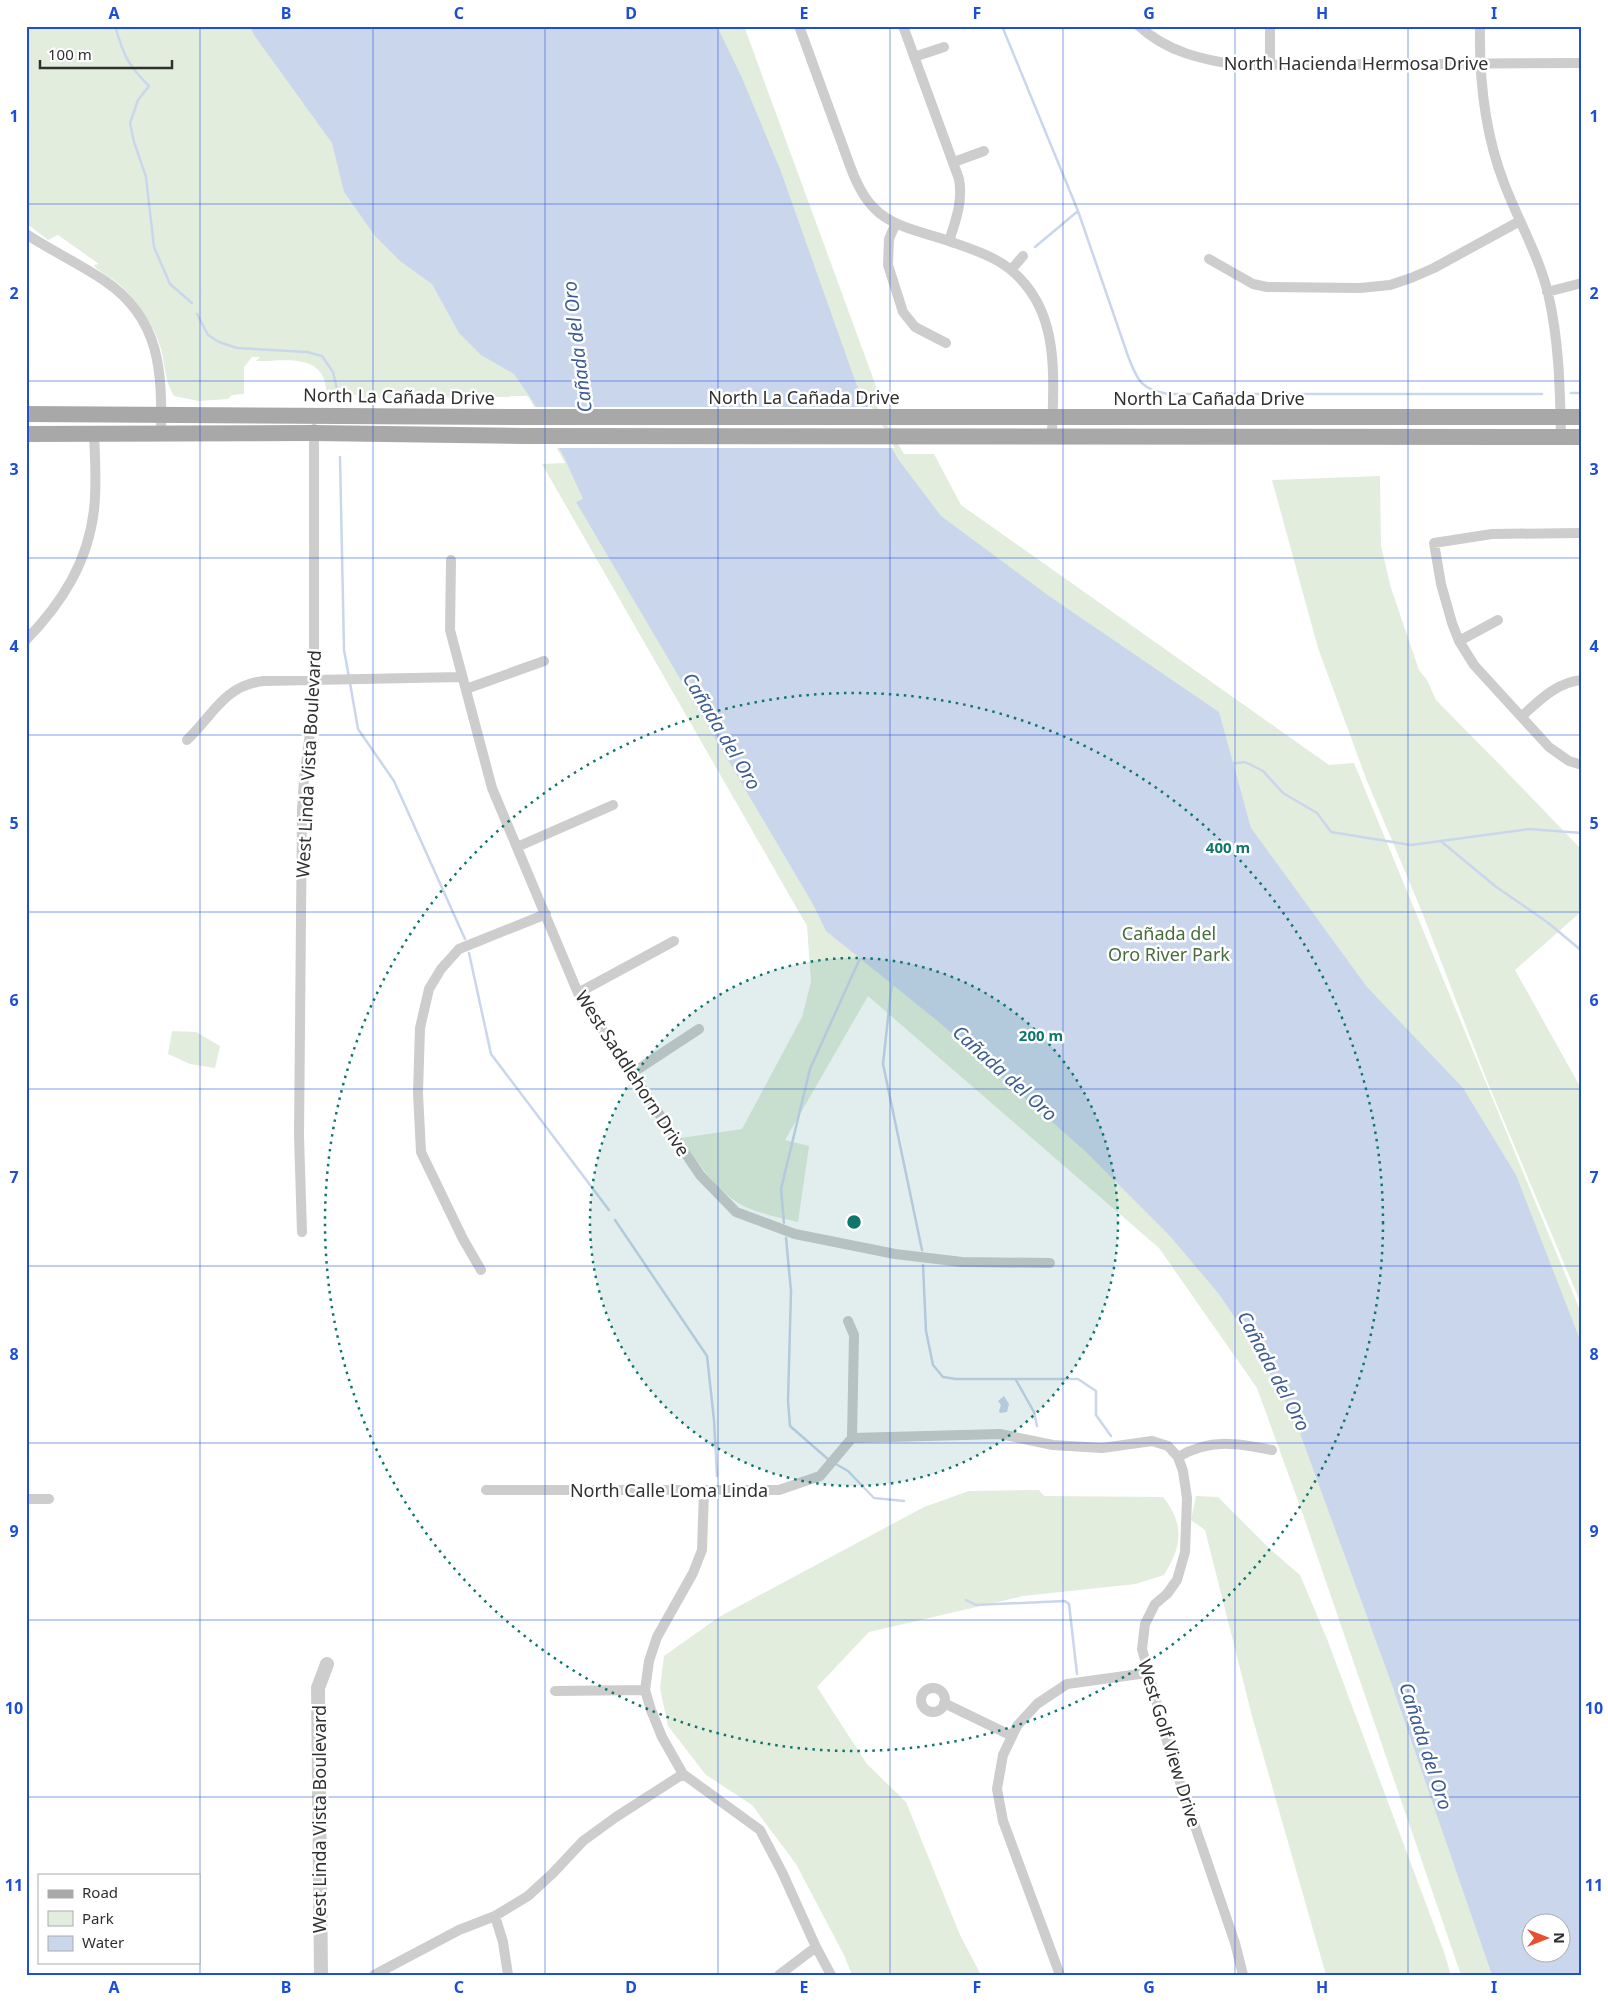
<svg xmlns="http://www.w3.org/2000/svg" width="1608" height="2001" font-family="'Noto Sans',sans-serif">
<rect width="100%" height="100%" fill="#fff"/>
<path fill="#e2eddd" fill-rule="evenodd" d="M26,26H744L877,389L882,396L871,397L904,454H934L961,505L1329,765L1354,763L1582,1315V1975H1461L1301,1509L1257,1388L1159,1248L868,996L785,1140L809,1146L798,1222C778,1217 749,1212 732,1199C712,1183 696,1161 681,1138L742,1129L802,1017L811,982L807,926L542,464L565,463L529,398L527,396H510L511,397L358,398V395H349L347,402L322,401L323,397L327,394C326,388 325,380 322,375C310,354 276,362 256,361L260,357H252L244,367V394L232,395L228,399L199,401L174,396C165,382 165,365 161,349C154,325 140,304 122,287C114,279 103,274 95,267L94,265L99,264L58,235L48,240L26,223ZM1530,1924H1560V1954H1530Z
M1380,476L1381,546L1391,588L1419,670L1427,680L1436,700L1501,766L1582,850V911L1515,970L1582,1090V1306L1487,1081L1422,912L1367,781L1318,648L1272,480Z
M172,1031L196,1032L220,1046L215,1068L190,1064L168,1054Z
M1039,1490L1044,1496L1163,1497C1185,1525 1182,1546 1164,1575L1136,1584L1023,1596L869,1632L817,1687L867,1764L906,1802L960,1935L981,1975H852L844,1955L796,1864L752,1805L706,1775L668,1726L660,1688L664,1656L719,1617L924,1507L969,1491Z
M1196,1496L1218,1497L1270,1549L1300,1575L1327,1639L1444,1952L1451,1975H1326L1252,1716L1205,1530L1191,1520Z"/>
<path fill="#cad6ec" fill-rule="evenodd" d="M250,26H717L742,78L780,169L857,386L898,459L941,516L1049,596L1219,712L1251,828L1367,987L1463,1088L1516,1175L1582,1345V1975H1492L1391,1682L1293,1414L1250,1340L1219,1294L1169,1235L1085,1151L940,1023L826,931L814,906L576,502L583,499L564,457L532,400L514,374L481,355L459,333L432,284L400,261L375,236L344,192L332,143L254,35ZM1530,1924H1560V1954H1530Z
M1004,1396L1009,1404L1007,1412L1000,1413L999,1411L1001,1405L998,1401Z"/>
<path fill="#fff" d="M533,407H872L895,448H556Z"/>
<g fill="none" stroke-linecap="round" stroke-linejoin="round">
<path stroke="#cad6ec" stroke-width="2.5" d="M115,26C124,56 127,64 149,86L138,100L130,123L134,142L146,177L154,247L170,284L192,303
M1002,26L1078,211L1128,356C1138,381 1140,389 1168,394H1542
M1035,247L1078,211
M197,314L208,335L219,342L237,348L307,352L322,356L333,372L338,393
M1571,393H1582
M340,457L344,650L349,677
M350,683L358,729L394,781L465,939
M1230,764L1245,762L1263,771L1283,793L1317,813L1331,832L1411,845L1529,829L1582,833
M1442,842L1495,886L1547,922L1582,951
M469,953L491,1054L609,1210
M892,981L883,1064L922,1250
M615,1220L707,1356L714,1420L717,1476
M784,1223L781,1189L810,1069L861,956
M786,1238L791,1291L788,1401L790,1426L829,1460
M923,1265L926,1331L933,1365L943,1377L956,1379H1078L1096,1391V1415L1111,1436
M1016,1380L1034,1412L1037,1426
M834,1463L848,1471L874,1498L904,1501
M966,1600L976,1605L1065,1601L1069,1604L1077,1674"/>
<path stroke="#cdcdcd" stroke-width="10" d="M799,26C812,62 825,98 838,133C848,158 855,189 874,208C892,227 922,232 946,240C968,248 993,255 1011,270C1062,312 1053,379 1052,437
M903,26L959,179C963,201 956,220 949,241
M1139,26C1167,52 1203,60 1239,65L1582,63
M1480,26C1479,79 1485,134 1504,183C1518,220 1538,254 1548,293C1559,340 1560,388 1561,436
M914,57L944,47
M1270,65V26
M954,162L984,151
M896,223L889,239L888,265L903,312L915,327L946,343
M26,234C52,251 80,264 105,281C161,319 162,372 161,433
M1209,259L1253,284L1267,287L1360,288L1390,285L1411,278L1434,268L1520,221
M1011,270L1023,256
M1547,292L1582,283
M1582,533L1492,534L1434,543L1441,584L1452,623L1459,641L1474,665L1549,747L1569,761L1582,765
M451,560L450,630L492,788L578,993L700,1175L736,1212L795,1234L895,1254L962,1262L1050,1263
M26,640C62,603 88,562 94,510C97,485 95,458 94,433
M1459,641L1498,620
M466,689L544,661
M1522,716C1540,700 1557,682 1582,680
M187,740C213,715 224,686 263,681L462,677
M517,847L613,805
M578,993L674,941
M632,1073L699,1029
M302,1232L299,1136L302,810L304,779L314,702V429
M481,1270L463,1239L421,1152L418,1093L420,1028L429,989L441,969L459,949L546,914
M848,1321L854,1335L852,1438
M1178,1457C1210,1438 1237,1443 1272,1450
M486,1490H779L820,1476L852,1438L1000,1434L1053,1445L1102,1448L1152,1441L1168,1446L1178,1457L1183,1471L1187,1498L1185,1552L1177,1580L1167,1594L1155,1604L1145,1624L1142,1649L1171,1756L1235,1943L1243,1975
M704,1491L702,1550L693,1573L657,1637L649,1661L645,1690L651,1710L662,1737L683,1774L760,1830L782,1872L816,1947L831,1975
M26,1499H49
M921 1700a12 12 0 1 1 24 0a12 12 0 1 1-24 0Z
M555,1691L645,1690
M944,1703L1012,1736
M495,1916L503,1942L508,1975
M374,1975L459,1930L495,1916L528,1896L553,1873L583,1841L616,1817L683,1774
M779,1975L816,1947
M1060,1975L1003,1821L997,1789L1003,1755L1017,1726L1037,1704L1067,1684L1147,1673"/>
<path stroke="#cdcdcd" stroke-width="14" d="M321,1975L318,1688L327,1664"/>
<path stroke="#a8a8a8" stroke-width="16" d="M26,414L512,417H1582
M26,434L314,433L524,436L1582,437"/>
</g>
<path fill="none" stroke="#1d4ed8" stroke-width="1" stroke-opacity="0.55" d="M200,26V1975M373,26V1975M545,26V1975M718,26V1975M890,26V1975M1063,26V1975M1235,26V1975M1408,26V1975M26,204H1582M26,381H1582M26,558H1582M26,735H1582M26,912H1582M26,1089H1582M26,1266H1582M26,1443H1582M26,1620H1582M26,1797H1582"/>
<circle cx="854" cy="1222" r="264" fill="#0f766e" fill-opacity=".12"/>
<g fill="none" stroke="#0f766e" stroke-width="2.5" stroke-dasharray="2.5 5">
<circle cx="854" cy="1222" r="264"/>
<circle cx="854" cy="1222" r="529"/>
</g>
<g text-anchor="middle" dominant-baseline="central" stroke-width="5" stroke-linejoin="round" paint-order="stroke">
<g font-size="18" fill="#303030" stroke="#fff">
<text x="1356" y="63">North Hacienda Hermosa Drive</text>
<text transform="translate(399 396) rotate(1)">North La Cañada Drive</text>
<text x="804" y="397">North La Cañada Drive</text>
<text x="1209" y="398">North La Cañada Drive</text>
<text transform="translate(308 764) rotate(-87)">West Linda Vista Boulevard</text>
<text transform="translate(633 1073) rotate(57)">West Saddlehorn Drive</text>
<text x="669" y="1490">North Calle Loma Linda</text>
<text transform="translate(1170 1743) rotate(73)">West Golf View Drive</text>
<text transform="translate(319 1819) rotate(-90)">West Linda Vista Boulevard</text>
</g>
<g font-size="18" fill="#476c3c" stroke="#fff">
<text x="1169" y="933">Cañada del<tspan x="1169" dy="21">Oro River Park</tspan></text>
</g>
<g font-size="19" font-style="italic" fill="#3d5c92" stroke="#fff">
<text transform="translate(577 347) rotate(-97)">Cañada del Oro</text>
<text transform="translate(722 731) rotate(59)">Cañada del Oro</text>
<text transform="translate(1005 1073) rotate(42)">Cañada del Oro</text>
<text transform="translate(1274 1371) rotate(62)">Cañada del Oro</text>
<text transform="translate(1426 1746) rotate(72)">Cañada del Oro</text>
</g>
</g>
<circle cx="854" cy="1222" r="8" fill="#0f766e" stroke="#fff" stroke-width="2.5"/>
<g font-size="15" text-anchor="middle" font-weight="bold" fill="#0f766e" stroke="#fff" stroke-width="5" stroke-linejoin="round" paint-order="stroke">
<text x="1228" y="853">400 m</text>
<text x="1041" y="1041">200 m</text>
</g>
<rect width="1608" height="2001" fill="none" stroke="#ffffff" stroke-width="55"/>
<rect x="38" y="1874" width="162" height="90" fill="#ffffff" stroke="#acacac"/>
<rect x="48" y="1890" width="25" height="8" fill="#a8a8a8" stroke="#acacac"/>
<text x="82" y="1898" font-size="15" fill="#303030">Road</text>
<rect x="48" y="1911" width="25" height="15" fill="#e2eddd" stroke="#acacac"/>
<text x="82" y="1924" font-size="15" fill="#303030">Park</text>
<rect x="48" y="1936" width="25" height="15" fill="#cad6ec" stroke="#acacac"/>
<text x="82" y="1948" font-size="15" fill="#303030">Water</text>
<g transform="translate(1546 1938) rotate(90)"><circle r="24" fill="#ffffff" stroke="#acacac"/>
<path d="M0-4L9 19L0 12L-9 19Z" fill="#e65132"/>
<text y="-8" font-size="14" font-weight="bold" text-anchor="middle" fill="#303030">N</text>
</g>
<path d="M40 60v8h132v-8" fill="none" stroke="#303030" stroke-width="2.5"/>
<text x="48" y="60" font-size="15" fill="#303030" stroke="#ffffff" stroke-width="4" paint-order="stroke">100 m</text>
<rect x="28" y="28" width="1552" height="1946" fill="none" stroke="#1d4ed8" stroke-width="2"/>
<g font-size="16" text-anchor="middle" font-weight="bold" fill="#1d4ed8">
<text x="114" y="19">A</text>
<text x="286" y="19">B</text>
<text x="459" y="19">C</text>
<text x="631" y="19">D</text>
<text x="804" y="19">E</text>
<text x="977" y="19">F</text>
<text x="1149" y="19">G</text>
<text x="1322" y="19">H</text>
<text x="1494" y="19">I</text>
<text x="14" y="122">1</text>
<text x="1594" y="122">1</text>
<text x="14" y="299">2</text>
<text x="1594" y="299">2</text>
<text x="14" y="475">3</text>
<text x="1594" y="475">3</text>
<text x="14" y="652">4</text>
<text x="1594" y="652">4</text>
<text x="14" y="829">5</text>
<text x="1594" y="829">5</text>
<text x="14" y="1006">6</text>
<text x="1594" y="1006">6</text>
<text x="14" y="1183">7</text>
<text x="1594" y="1183">7</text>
<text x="14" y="1360">8</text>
<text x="1594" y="1360">8</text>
<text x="14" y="1537">9</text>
<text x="1594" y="1537">9</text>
<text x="14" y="1714">10</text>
<text x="1594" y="1714">10</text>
<text x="14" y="1891">11</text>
<text x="1594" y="1891">11</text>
<text x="114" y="1993">A</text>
<text x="286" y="1993">B</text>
<text x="459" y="1993">C</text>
<text x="631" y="1993">D</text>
<text x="804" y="1993">E</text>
<text x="977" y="1993">F</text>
<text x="1149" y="1993">G</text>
<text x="1322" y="1993">H</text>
<text x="1494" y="1993">I</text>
</g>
</svg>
